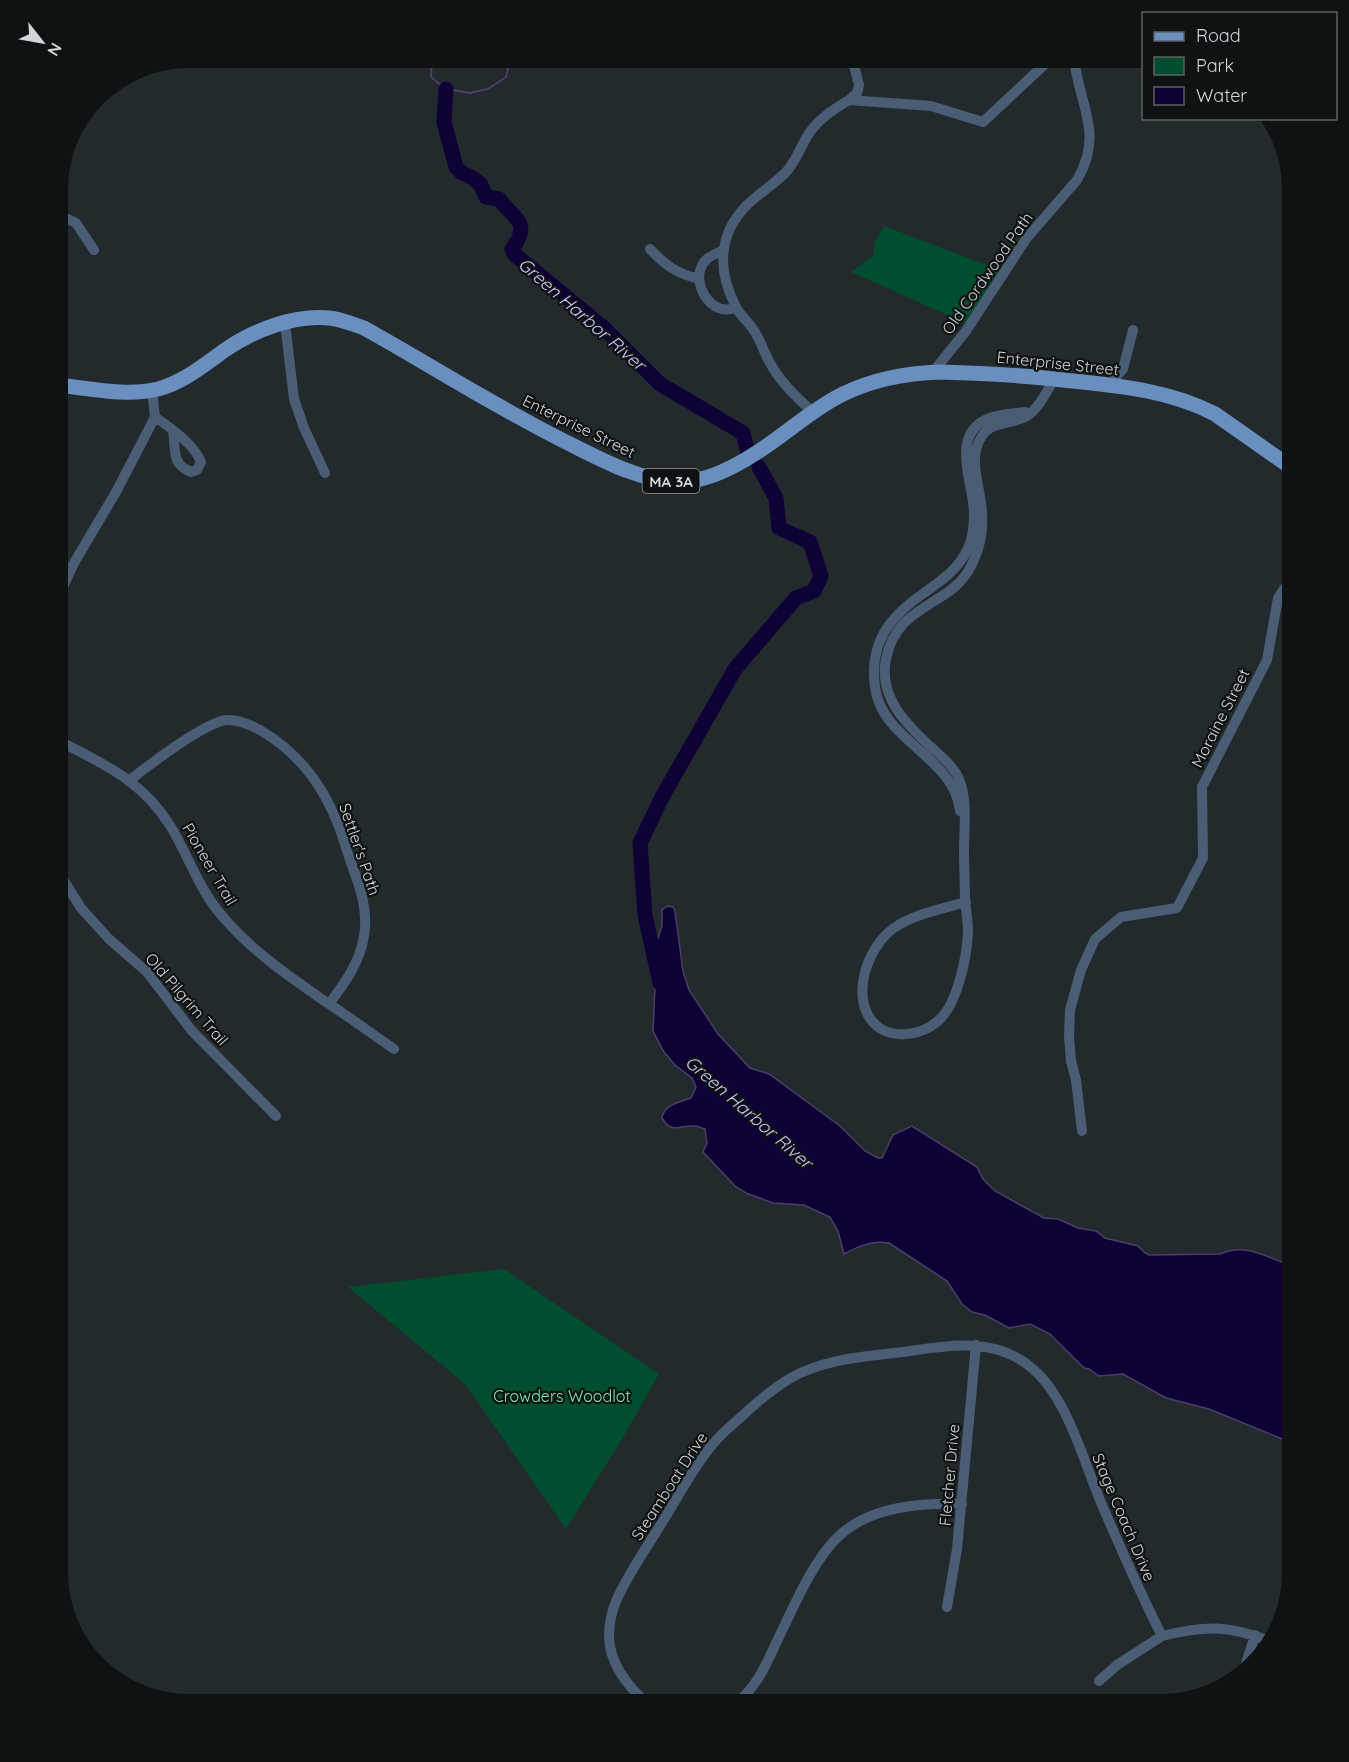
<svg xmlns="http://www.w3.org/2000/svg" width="1349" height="1762" font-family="Quicksand,sans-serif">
<rect width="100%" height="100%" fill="#222a2d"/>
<path fill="#004e2f" d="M884,226L1002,271L970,325L851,272L873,256L875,242Z
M504,1269L659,1374L625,1434L566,1529L465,1384L348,1287Z"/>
<path fill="#0f0035" stroke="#494066" stroke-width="1.5" d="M667,906L673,907L675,911L683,971L689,990L718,1034L750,1068L769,1074L840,1126L865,1151L878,1158H882L893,1135L912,1126L977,1167L983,1179L995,1191L1044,1218L1058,1219L1078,1228L1096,1231L1105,1238L1138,1246L1145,1253L1149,1255L1220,1254C1247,1242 1267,1258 1292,1266V1443L1209,1409L1166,1398L1123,1374L1099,1376L1089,1369L1084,1368L1050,1334L1030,1324L1009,1328L985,1315L972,1312L962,1304L947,1281L889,1243C872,1240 859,1246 844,1254L838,1231L830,1217L804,1205L773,1203L746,1193L736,1187L703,1152L707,1143L705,1129C702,1128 697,1126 695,1126C680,1125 672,1135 662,1118C664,1105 679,1102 691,1098L696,1087L692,1078L675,1065L664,1052L653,1031L657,941L662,926V910Z"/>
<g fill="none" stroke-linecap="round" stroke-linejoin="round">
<path stroke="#494066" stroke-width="2" d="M432,57L431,77L446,89L470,93L488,89L506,77L511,57"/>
<path stroke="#0f0035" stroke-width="15" d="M446,89L444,122L456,167L462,173L473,178L481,185L486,197L499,199C514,219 532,222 512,249L514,254L604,328L660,384L743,433L748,453
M660,983L645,915L640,843L662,797L735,669L796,598L814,591L821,576L810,542L779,528L776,498L759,467"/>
<path stroke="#4a5d74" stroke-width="10" d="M852,57L859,85L857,93L849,100L931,106L983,122L1044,65L1059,57
M57,214L76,223L94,250
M650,249C666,266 676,273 699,279
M724,250C718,253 711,255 707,259C691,274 702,304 722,309C727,310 732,309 736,308
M285,323L294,399L304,428L325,473
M933,372L966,331L1026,239L1077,180C1105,133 1078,104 1074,57
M1109,385L1123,369L1133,330
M814,413C797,398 779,381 769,361C764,352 761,342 755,332C750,323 741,317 736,307C718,272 717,236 746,206C759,193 775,184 787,171C796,161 801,146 808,135C818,119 833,110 849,100
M155,417C171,428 194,444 201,462L197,470L191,472C171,464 176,450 173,431
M57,600L74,563L116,492L155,417L152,390
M57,740C104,764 143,781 171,827C189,857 200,892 224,918C253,952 290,977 326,1002C349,1017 371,1033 394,1049
M130,780C149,765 204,723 226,720C238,719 249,724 260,730C296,751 322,784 337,822C342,833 345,845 349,857C358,882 369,908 364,936C360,962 345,983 329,1004
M960,811C954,756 882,742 875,687C869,643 889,617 924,593C942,580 959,569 968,548C973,538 974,524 974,513C974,485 950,438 985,420C996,414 1012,414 1025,412
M57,870L81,908L109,939L147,972L192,1031L276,1116
M966,902C942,909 914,914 894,928C866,947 846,1006 881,1029C899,1039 923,1034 938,1021C958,1004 967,956 968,931C968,921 966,911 965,901C965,884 964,867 964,850C964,827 968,801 959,779C954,767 943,758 933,749C907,725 878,698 886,659C897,602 953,607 972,564C980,547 983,534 982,515C982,489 966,459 982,436C993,420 1012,425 1027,416C1039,408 1047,391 1054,379
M1082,1131L1076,1080L1071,1061L1069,1036L1070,1010L1081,970L1095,939L1121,917L1177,908L1203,858L1202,787L1267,660L1278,598L1292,577
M947,1607L957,1549L976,1345
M1243,1673L1255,1635
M1099,1681L1117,1665L1162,1636
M649,1705C629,1688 610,1664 609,1637C609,1625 612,1610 617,1599C630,1570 650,1543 666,1516C681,1492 694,1466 713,1444C721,1434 731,1426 741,1417C756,1403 771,1390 789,1379C826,1357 869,1357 910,1351C953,1344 998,1338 1033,1369C1068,1399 1084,1463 1102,1505C1121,1549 1140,1593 1162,1636C1206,1625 1229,1625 1272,1642
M734,1705C756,1689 766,1665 777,1641C793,1609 813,1559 840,1535C872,1506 921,1503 962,1504"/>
<path stroke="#698fbf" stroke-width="15" d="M57,385C89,388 126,397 158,389C184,382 204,365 225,350C254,330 293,315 329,318C341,319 352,324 364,328C434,367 502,411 574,446C606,462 640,480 676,482C704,483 733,468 756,453C785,435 812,409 843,394C872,380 907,373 940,372C978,373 1016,375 1054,379C1109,385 1165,388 1215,414L1292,468"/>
</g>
<g text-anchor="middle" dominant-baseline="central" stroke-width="4.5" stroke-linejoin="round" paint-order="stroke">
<rect fill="#0e1213" stroke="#969b9d" stroke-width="1.5" x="642.5" y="469" width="57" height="24" rx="4.5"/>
<g font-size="15" font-weight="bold" fill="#d1d6d8">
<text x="671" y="481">MA 3A</text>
</g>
<g font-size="16" fill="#d1d6d8" stroke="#0e1213">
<text transform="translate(987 273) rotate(-55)">Old Cordwood Path</text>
<text transform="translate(1058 363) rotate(6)">Enterprise Street</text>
<text transform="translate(579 426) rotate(26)">Enterprise Street</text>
<text transform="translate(1220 718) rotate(-63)">Moraine Street</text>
<text transform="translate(360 849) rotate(71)">Settler's Path</text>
<text transform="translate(210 864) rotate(60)">Pioneer Trail</text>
<text transform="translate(187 999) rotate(49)">Old Pilgrim Trail</text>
<text transform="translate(949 1475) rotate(-85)">Fletcher Drive</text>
<text transform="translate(669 1486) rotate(-57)">Steamboat Drive</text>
<text transform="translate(1124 1517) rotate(67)">Stage Coach Drive</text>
</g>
<g font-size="16" fill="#7feab1" stroke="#0e1213">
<text x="562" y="1396">Crowders Woodlot</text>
</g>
<g font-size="18" font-style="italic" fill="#c6c4fc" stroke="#0e1213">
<text transform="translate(582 314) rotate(41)">Green Harbor River</text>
<text transform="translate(749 1112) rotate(41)">Green Harbor River</text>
</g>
</g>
<path d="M0 0H1349V1762H0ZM189 68H1161A121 121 0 0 1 1282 189V1573A121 121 0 0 1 1161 1694H189A121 121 0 0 1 68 1573V189A121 121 0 0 1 189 68Z" fill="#0e1213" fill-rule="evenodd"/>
<rect x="1142" y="12" width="195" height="108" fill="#0e1213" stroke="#5c6062" stroke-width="1.5"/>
<rect x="1154" y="32" width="30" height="9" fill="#698fbf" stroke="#5c6062" stroke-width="1.5"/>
<text x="1196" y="42" font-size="18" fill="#d1d6d8">Road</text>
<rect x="1154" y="57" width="30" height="18" fill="#004e2f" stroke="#5c6062" stroke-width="1.5"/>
<text x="1196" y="72" font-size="18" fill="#d1d6d8">Park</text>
<rect x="1154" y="87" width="30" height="18" fill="#0f0035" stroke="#5c6062" stroke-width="1.5"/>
<text x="1196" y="102" font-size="18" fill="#d1d6d8">Water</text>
<g transform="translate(42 42) rotate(121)" stroke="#0e1213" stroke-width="4.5" paint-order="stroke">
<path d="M0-4.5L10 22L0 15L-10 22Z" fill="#d1d6d8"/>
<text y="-9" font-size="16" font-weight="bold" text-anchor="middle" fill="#d1d6d8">N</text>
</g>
</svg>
